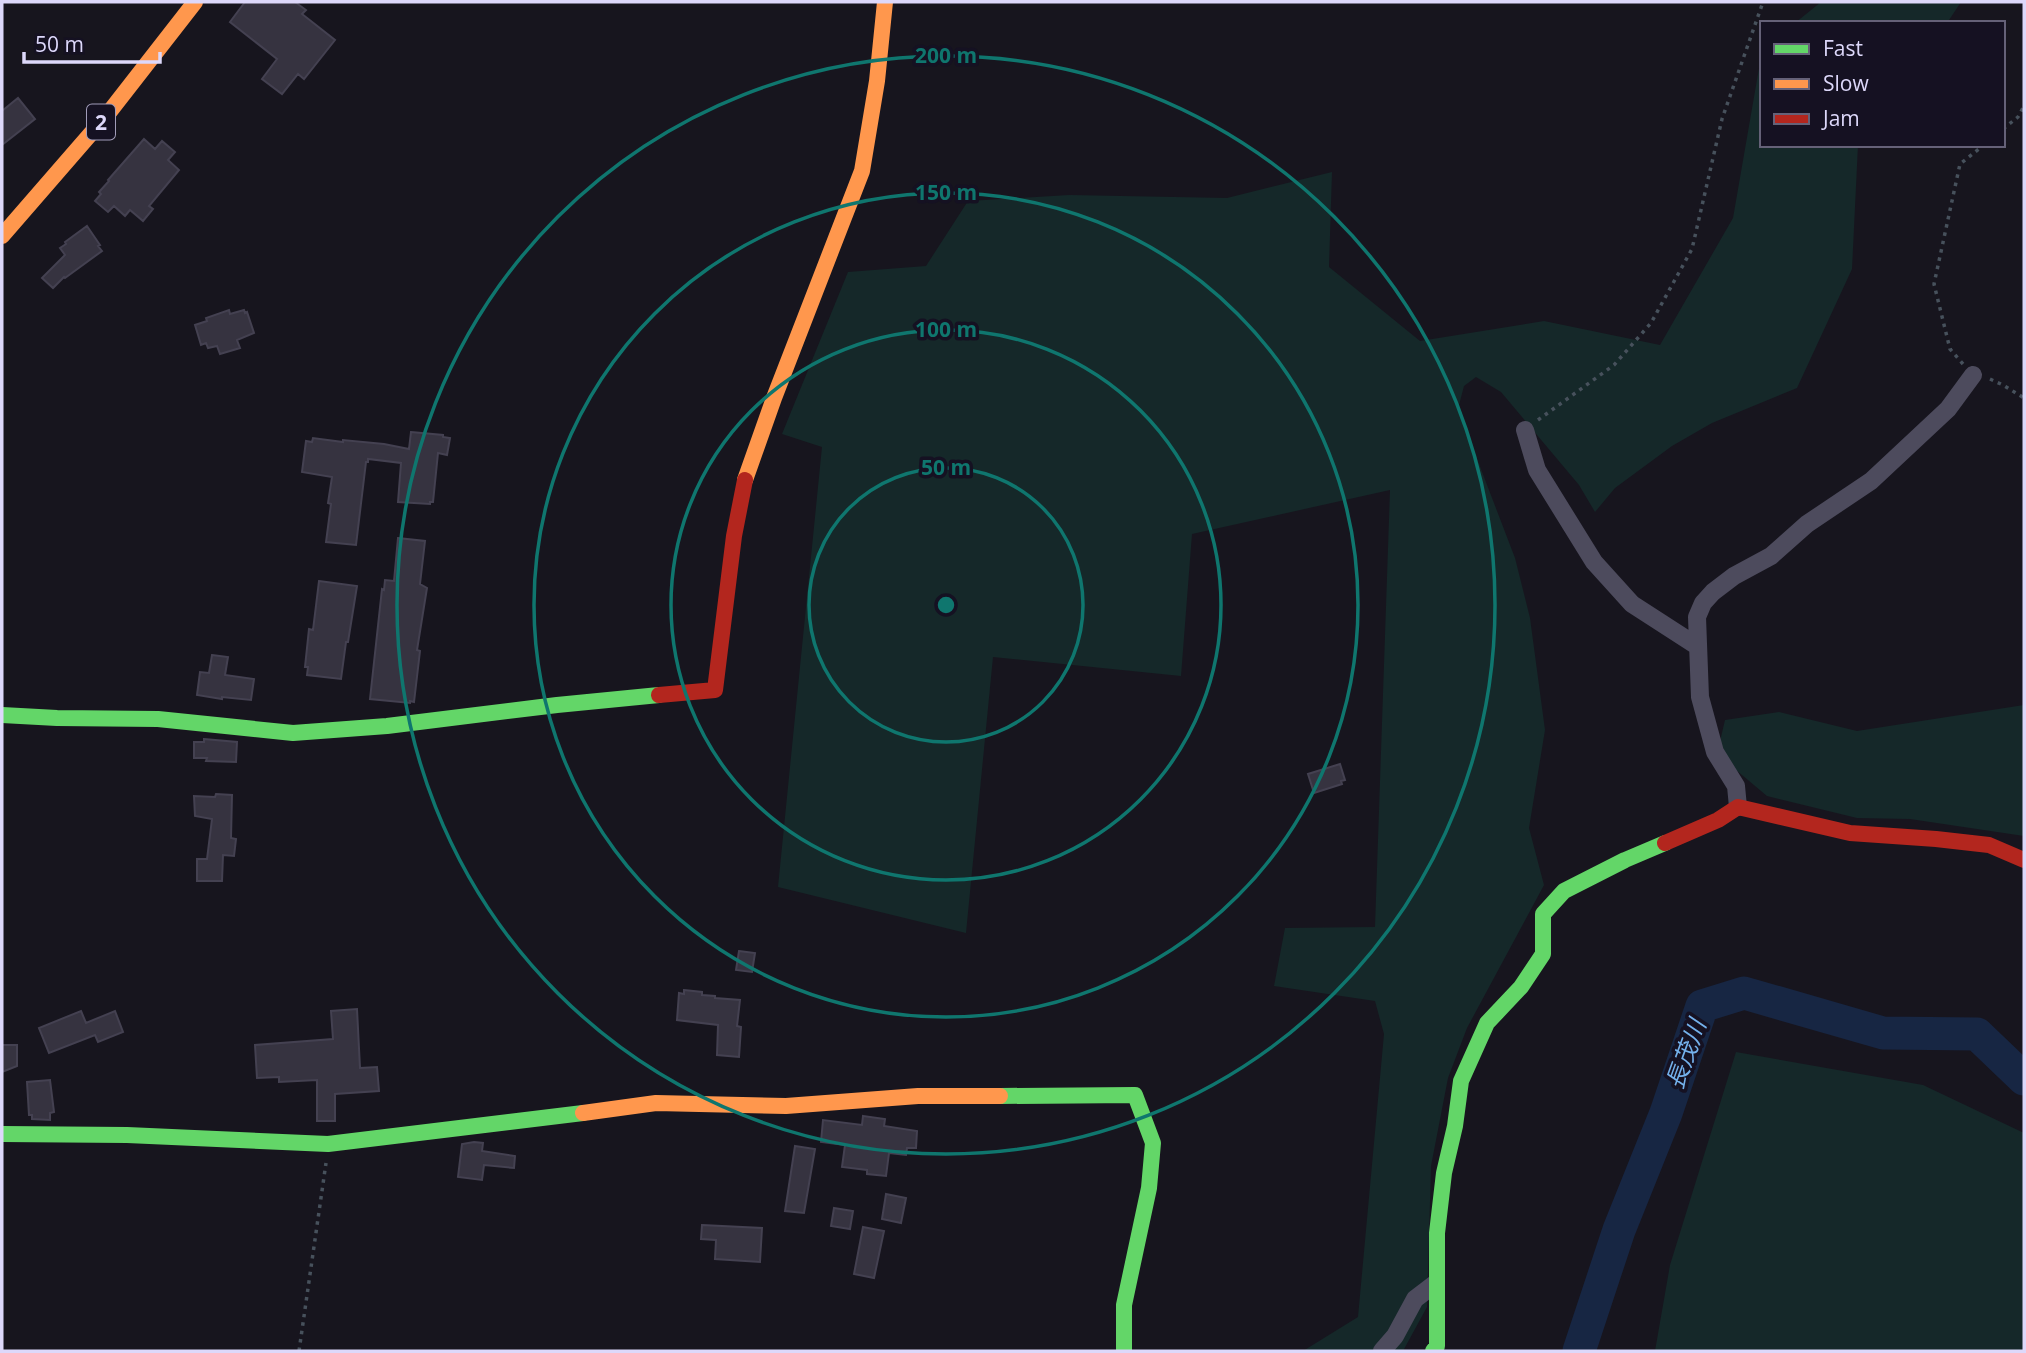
<svg xmlns="http://www.w3.org/2000/svg" width="2026" height="1353" font-family="'Open Sans','Noto Sans JP',sans-serif">
<rect width="100%" height="100%" fill="#17151e"/>
<path fill="#152829" d="M1821,2H1961L1947,23H1795Z
M1762,51V145H1858L1852,269L1797,388L1712,423L1672,446L1615,488L1595,512L1579,485L1501,392L1476,377L1464,386L1458,409L1515,558L1530,618L1545,730L1529,828L1544,885L1467,1028L1448,1078L1431,1166L1427,1307L1403,1351H1303L1358,1317L1384,1034L1375,1001L1274,986L1285,928L1375,927L1390,490L1192,534L1181,676L993,657L966,933L778,887L822,447L782,434L848,272L926,266L968,201L1069,195L1227,198L1332,172L1329,267L1420,341L1544,321L1660,345L1733,218Z
M2024,705V836L1910,819L1857,818L1767,796L1717,754L1725,720L1779,712L1857,731Z
M1736,1052L1923,1085L2024,1133V1351H1655L1670,1265Z"/>
<g fill="none" stroke-linecap="round" stroke-linejoin="round">
<path stroke="#172643" stroke-width="33" d="M1579,1351L1619,1230L1666,1113L1702,1006L1744,993L1883,1033L1977,1034L2024,1079"/>
</g>
<path fill="#363340" stroke="#444151" stroke-width="2" d="M245,2H295L306,10L302,14L335,40L304,79L298,74L282,94L262,79L277,59L230,22Z
M18,98L35,119L2,145V111Z
M144,139L155,149L162,141L175,152L168,160L179,170L149,206L153,209L143,221L130,210L125,216L114,206L108,212L95,201L101,194L99,192L109,181L108,180Z
M87,226L100,245L98,246L102,251L65,278L64,277L53,288L42,278L65,255L60,248L66,244L65,242Z
M229,310L230,314L244,310L245,313L247,312L254,333L237,340L240,348L220,354L217,346L208,348L206,343L201,345L195,325L207,321L206,318Z
M411,432L443,435V437L450,438L447,455L438,453L433,502H430V504L398,502L401,463L368,459V462H366L356,545L326,542L331,504L328,503L332,477L302,472L306,441L312,442L313,438L343,442V440L384,444L409,449Z
M398,538L425,541L420,584L427,588L417,650L420,651L414,702L410,701V703L370,699L382,589L384,590L385,580L394,581Z
M319,581L357,586L348,642H346L341,679L307,675L308,667H305L309,629L313,630Z
M212,655L228,657L225,675L254,679L251,700L222,697V699L197,695L200,672L209,673Z
M204,739L237,742L236,762L206,761L207,758H194V742H204Z
M1340,764L1345,780L1341,781L1342,784L1314,793L1308,774Z
M216,794L232,795L231,838L236,839L234,856L223,855L222,881H197V859H207L212,819L195,816L194,796L215,797Z
M739,951L755,953L752,972L736,970Z
M684,990L702,992V995L715,996V998L740,1000L737,1026L741,1027L739,1057L717,1055L718,1025L677,1020L679,993L684,994Z
M357,1009L360,1068L377,1067L379,1091L335,1094V1121H317V1080L279,1082V1077L257,1078L255,1045L333,1039L331,1011Z
M81,1011L86,1023L115,1011L123,1032L98,1042L95,1035L49,1053L39,1028Z
M2,1045H17V1066L2,1072Z
M50,1080L54,1112L50,1113V1120L32,1119V1115H29L27,1082Z
M863,1116L885,1119L884,1126L917,1131L916,1148H907L906,1155L889,1153L886,1176L867,1174V1170L842,1167L845,1145L821,1142L823,1120L862,1125Z
M474,1142L483,1143L482,1151L515,1156L514,1168L484,1165L482,1180L458,1177L462,1144Z
M795,1146L815,1149L804,1213L785,1211Z
M886,1194L906,1198L901,1223L882,1219Z
M834,1208L853,1211L850,1229L831,1226Z
M702,1225L762,1228L760,1262L715,1259L716,1240L701,1239Z
M863,1227L884,1231L874,1278L854,1274Z"/>
<g fill="none" stroke-linecap="round" stroke-linejoin="round">
<path stroke="#47515c" stroke-width="3.5" stroke-dasharray="3.5 5" stroke-linecap="butt" d="M2003,129L2018,117L2024,106
M1963,364L1950,349L1934,284L1960,164L1984,145
M1990,379L2003,385L2024,398
M1538,420L1614,365L1651,323L1692,249L1722,119L1763,2
M299,1351L326,1163"/>
<path stroke="#4d4b5d" stroke-width="18" d="M1525,430L1537,470L1594,562L1632,604L1697,646
M1738,807L1736,786L1715,752L1700,697L1697,617L1703,603L1713,592L1734,576L1771,556L1807,524L1871,481L1948,409L1973,375
M1382,1351L1395,1336L1415,1299L1436,1283"/>
<path stroke="#63d668" stroke-width="16" d="M2,715L57,718L158,719L293,733L387,726L557,705L659,695
M1000,1096L1135,1095L1153,1143L1149,1188L1124,1305V1351
M2,1134L127,1135L328,1144L583,1113
M1433,1351L1437,1346V1233L1444,1173L1455,1126L1461,1081L1487,1023L1521,987L1543,954V914L1564,891L1625,860L1665,843"/>
<path stroke="#ff974d" stroke-width="16" d="M2,236L107,115L195,2
M745,480L774,398L862,171L877,81L885,2
M583,1113L656,1103L786,1106L918,1096H1000"/>
<path stroke="#b3261e" stroke-width="16" d="M659,695L715,690L734,536L745,480
M1665,843L1718,820L1738,807L1850,833L1936,839L1989,845L2024,860"/>
</g>
<g fill="none" stroke="#0f766e" stroke-width="3.5">
<circle cx="946" cy="605" r="137"/>
<circle cx="946" cy="605" r="275"/>
<circle cx="946" cy="605" r="412"/>
<circle cx="946" cy="605" r="549"/>
</g>
<g text-anchor="middle" dominant-baseline="central" stroke-width="7" stroke-linejoin="round" paint-order="stroke">
<rect fill="#151122" stroke="#a19cb9" stroke-width="2" x="87" y="104.5" width="28" height="35" rx="5"/>
<g font-size="21" font-weight="bold" fill="#ddd8fa">
<text x="101" y="122">2</text>
</g>
<g font-size="24" font-style="italic" fill="#74b1ec" stroke="#151122">
<text transform="translate(1685 1054) rotate(-70)">長茂川</text>
</g>
</g>
<circle cx="946" cy="605" r="10" fill="#0f766e" stroke="#151122" stroke-width="3.5"/>
<g font-size="21" text-anchor="middle" font-weight="bold" fill="#0f766e" stroke="#151122" stroke-width="7" stroke-linejoin="round" paint-order="stroke">
<text x="946" y="63">200 m</text>
<text x="946" y="200">150 m</text>
<text x="946" y="337">100 m</text>
<text x="946" y="475">50 m</text>
</g>
<rect width="2026" height="1353" fill="none" stroke="#ddd8fa" stroke-width="7"/>
<rect x="1760" y="21" width="245" height="126" fill="#151122" stroke="#656178" stroke-width="2"/>
<rect x="1774" y="44" width="35" height="10" fill="#63d668" stroke="#656178" stroke-width="2"/>
<text x="1823" y="56" font-size="21" fill="#ddd8fa">Fast</text>
<rect x="1774" y="79" width="35" height="10" fill="#ff974d" stroke="#656178" stroke-width="2"/>
<text x="1823" y="91" font-size="21" fill="#ddd8fa">Slow</text>
<rect x="1774" y="114" width="35" height="10" fill="#b3261e" stroke="#656178" stroke-width="2"/>
<text x="1823" y="126" font-size="21" fill="#ddd8fa">Jam</text>
<path d="M24 52v10h136v-10" fill="none" stroke="#ddd8fa" stroke-width="3.5"/>
<text x="35" y="52" font-size="21" fill="#ddd8fa" stroke="#151122" stroke-width="5" paint-order="stroke">50 m</text>
</svg>
